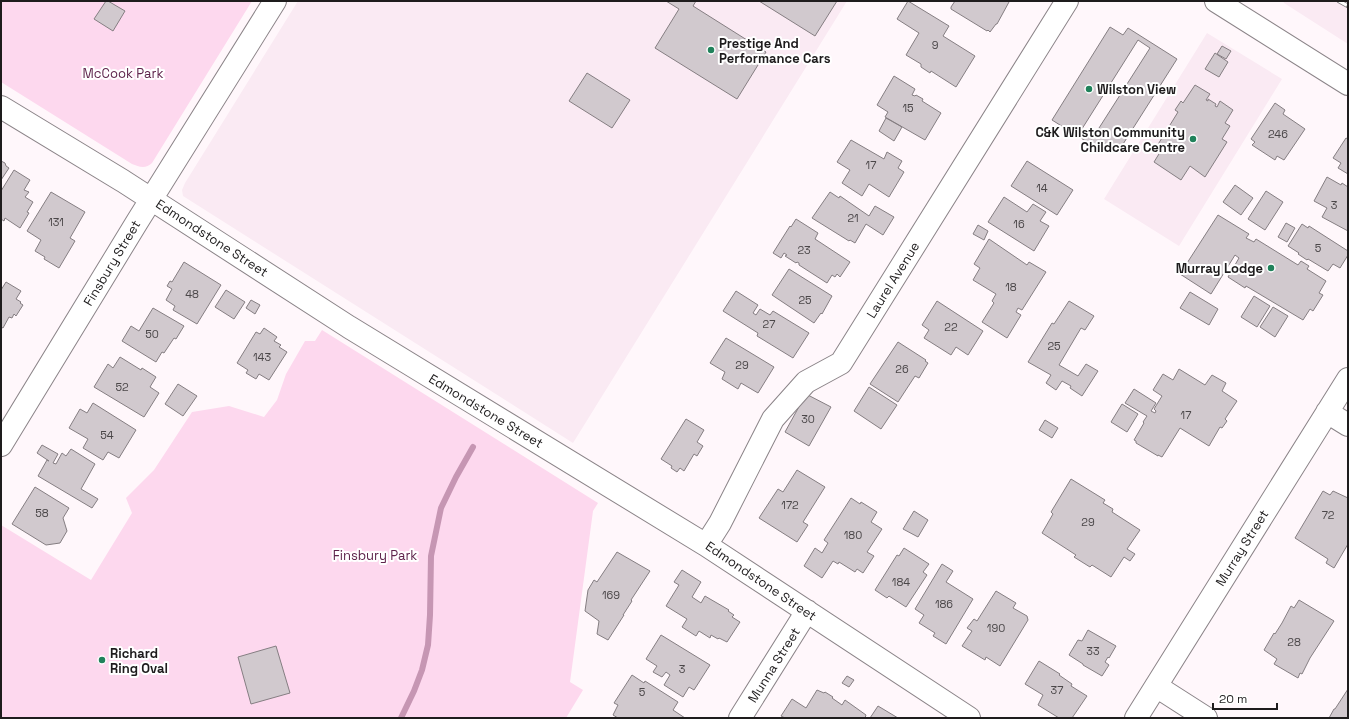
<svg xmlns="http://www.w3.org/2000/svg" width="1349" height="719" font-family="'Space Grotesk',sans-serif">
<rect width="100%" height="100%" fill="#fff7fb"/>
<path fill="#faeaf3" d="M298,1H847L573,443L183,196L182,190L185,183Z
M1283,1H1348V44L1284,3Z
M1207,33L1282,79L1179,246L1104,199Z"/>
<path fill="#fdd8ee" d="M1,1H252L152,163C146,169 139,167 132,164L1,82Z
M322,330L598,503L593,511L570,682L583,690L566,718H1V525L91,580L132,513L126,498L154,470L192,412L229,406L264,417L277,400L286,374L305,341H315Z"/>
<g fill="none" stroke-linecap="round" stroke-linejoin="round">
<path stroke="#c696b3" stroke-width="6" d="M401,718L414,691L422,670L428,645L430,615L431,556L441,508L456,477L473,447"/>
</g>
<path fill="#d1c9ce" stroke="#857e82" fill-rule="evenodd" d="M106,1H108L125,11L113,31L94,19Z
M666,1H696L693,6L766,52L737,99L655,48L679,9Z
M759,1H837L815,36Z
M908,1L949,26L943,36L975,56L956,87L931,71L930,73L921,67V64L906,55L919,33L897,19Z
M955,1H1009V2L997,24H996L990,32L988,30L987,31L951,9V7Z
M1110,27L1123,35L1128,28L1177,59L1118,152L1105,143L1100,150L1052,120ZM1138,40L1150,48L1092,139L1080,132Z
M1222,46L1231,51L1226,59L1217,54Z
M1215,53L1228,62L1219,77L1205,69Z
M587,73L630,100L612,128L569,101Z
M894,76L915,89L912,95L915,96L916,95L923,99L922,101L941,113L925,140L885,117L888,112L877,105Z
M1195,85L1210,94L1206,100L1208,101V99L1216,104L1215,106L1217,107L1220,101L1233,110L1225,123L1230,126L1222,139L1227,142L1205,177L1190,166L1181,180L1154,162L1162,149L1157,146L1178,112L1175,110L1181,101L1183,103Z
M1275,103L1285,110L1283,114L1305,129L1284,160L1277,156L1275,160L1252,145L1255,142L1251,139Z
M886,118L902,127L894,141L879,131Z
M1346,138L1348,139V174L1338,168L1341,163L1333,158Z
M851,140L884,159L887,152L902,161L898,168L904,172L889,197L869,184L862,196L842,183L850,170L837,162Z
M1,161L5,163L6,166L9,168L1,180Z
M1027,161L1073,190L1057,215L1011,186Z
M14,170L30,180L24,190L29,192L25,197L33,202L27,212L29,213L20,228L5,218L4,221L1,219V191Z
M1327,177L1341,185L1342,183L1348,187V231L1322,217L1327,208L1314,201Z
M1235,185L1253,198L1241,215L1223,202Z
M1266,191L1283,202L1265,230L1248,219Z
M51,192L85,212L70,238L75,241L59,268L44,259L45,257L35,251L41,240L27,231Z
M830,192L839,198L840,196L869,216L875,206L894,217L883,235L866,224L855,243L850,240L849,241L812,218Z
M1004,197L1027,212L1033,204L1046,212L1040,221L1049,226L1034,251L988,222Z
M1218,215L1249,234L1246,238L1254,242L1256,239L1298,265L1301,261L1309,266L1307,269L1326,281L1319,293L1323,295L1313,311L1310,309L1303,320L1246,286L1245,288L1228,277L1239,258L1235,255L1211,294L1180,274Z
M796,219L818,233L815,239L850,262L840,277L837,274L835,277L832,275L827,283L799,265V263L797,262L796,263L785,256L787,255L784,253L781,258L773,253L790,226L791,227Z
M1286,223L1295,228L1287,242L1278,237Z
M1302,224L1308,228L1309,226L1348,251V255L1340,268L1333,264L1328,271L1308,259L1307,260L1298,254L1299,253L1288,246Z
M978,225L988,231L984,240L973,234Z
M989,239L1027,265L1029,262L1046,272L1022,310L1018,308L1016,312L1021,315L1007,338L982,322L994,303L992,301L996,294L973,280L980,268L974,264Z
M184,262L221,285L197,324L173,310L175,306L166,300L172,289L167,286L170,281L172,282Z
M789,269L832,296L822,314L821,313L814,323L772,295Z
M6,282L21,291L16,299L21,302L20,303L23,305L16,316L14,314L12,318L9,317L3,328L1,327V290Z
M226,290L245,302L234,319L215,307Z
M736,291L758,305L753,313L756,315L760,309L770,315L773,311L809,333L793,358L757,336L758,333L723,311Z
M1190,292L1218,309L1209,325L1180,308Z
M1254,296L1270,306L1257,327L1241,317Z
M251,300L260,305L255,314L246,308Z
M937,301L983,331L968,355L956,347L951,355L924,338L929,330L922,325Z
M1069,301L1094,316L1085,330L1081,328L1059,365L1078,376L1086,364L1098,371L1082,396L1070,388L1071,386L1062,381L1056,390L1046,383L1051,375L1028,362L1052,323L1054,324Z
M1273,307L1288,316L1275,337L1260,327Z
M153,308L184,326L176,339L174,338L164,353L162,352L156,362L122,341L131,326L139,331Z
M264,328L277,337L274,341L281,345L279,347L287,352L269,380L259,374L256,379L246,373L248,370L237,363L256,332L260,334Z
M726,338L774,367L758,393L741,383L738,389L722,379L725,372L710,363Z
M898,342L926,360L925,361L928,363L919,378L915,376L898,402L870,384Z
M120,357L141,370L142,368L156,377L150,387L159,393L144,417L94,387L108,364L113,368Z
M1179,369L1205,385L1212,375L1226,383L1222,391L1237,401L1225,419L1227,421L1222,428L1220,427L1209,446L1180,428L1162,457L1158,455V456L1136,443V441L1134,440L1144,423L1143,422L1147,416L1125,403L1134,389L1156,403L1151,411L1155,413L1156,411L1154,409L1162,396L1153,390L1163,374L1173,380Z
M178,384L197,396L183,416L165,404Z
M869,387L897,405L881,429L854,411Z
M806,394L831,407L809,446L785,432Z
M93,403L136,430L119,458L108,452L103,460L83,448L88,439L69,428L80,409L87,413Z
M1122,404L1138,414L1127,432L1111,422Z
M686,419L704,430L697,442L703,446L697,456L694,454L684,471L680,468L677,472L671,468L672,466L661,459Z
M1045,420L1058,428L1052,438L1039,430Z
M42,445L58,454L53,463L56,464L62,453L66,456L71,449L95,464L81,489L98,499L92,508L38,476L47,460L49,461L37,453Z
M797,470L825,487L803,522L808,525L797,542L759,518L778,489L783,492Z
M1071,479L1105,500L1103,503L1113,509L1112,512L1140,530L1127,549L1135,554L1130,561L1124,557L1111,577L1092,565L1090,567L1074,557L1076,555L1042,533L1053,514L1051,512Z
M35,487L69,508L63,518L67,531L60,543L46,545L12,524Z
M1323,491L1330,495L1333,491L1348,498V544L1334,568L1326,563L1328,559L1295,538Z
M851,498L860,504L861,502L877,512L871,522L882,529L867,552L874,556L863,573L857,569L855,572L839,562L838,564L833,561L822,578L804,566L815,548L822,553L828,543L824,540Z
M914,511L928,520L918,537L903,529Z
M904,548L929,564L923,572L927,575L906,607L889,596L887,598L875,590L897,555L899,556Z
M617,552L650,571L631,600L632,601L623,615H624L608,640L597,634L599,621L585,611L588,590L594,580L597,582Z
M942,564L953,571L946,582L973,599L946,644L933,636L935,633L919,623L924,615L915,609Z
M682,570L701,582L692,597L701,603L705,596L710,599L729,610L728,611L734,615L732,617L740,622L727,642L719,638L718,639L711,635L710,638L699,631L696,636L682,627L687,619L666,606L679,585L674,582Z
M996,591L1016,603L1013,608L1027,616L1028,620L1000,666L986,657L985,660L962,646L972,631L967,628L974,619L977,621Z
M1299,600L1334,621L1310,658L1302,674L1300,673L1298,678L1274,664L1277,659L1264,650L1274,633L1275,634L1282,623L1291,606L1294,608Z
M1088,630L1116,646L1109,658L1108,657L1105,662L1109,665L1102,676L1083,665V664L1069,655L1078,640L1082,641Z
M661,635L710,665L694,690L689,687L683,697L664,685L670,675L666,672L662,677L653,672L657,666L646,659Z
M276,646L290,693L251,704L238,657Z
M1039,661L1060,674L1059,675L1072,684L1071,686L1087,696L1072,718H1059L1038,705L1043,695L1025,684Z
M632,675L644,683L645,681L678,702L673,710L685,718H618L613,715L618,705L614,703Z
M847,676L854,680L849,687L842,683Z
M1348,689V718H1329L1334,709H1335Z
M817,690L824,693L825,692L833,697L832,698L842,705L845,700L866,715L865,718H785L781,716L792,699L806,708Z
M878,706L898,718H870Z"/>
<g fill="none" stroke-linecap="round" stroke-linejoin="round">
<g stroke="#8b8488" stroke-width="24">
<path id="street" d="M1,107L123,181L349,327L706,545L969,718
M1327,412L1348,425
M1,445L137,222L275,1
M706,545L720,523L773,419L806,382L841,363L1067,1
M1156,686L1206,718
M740,718L807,611
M1136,718L1348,379"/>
</g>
<g stroke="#8b8488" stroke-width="24">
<path id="secondary" d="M1216,1L1348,84"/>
</g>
<use href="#street" stroke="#fff" stroke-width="22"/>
<use href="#secondary" stroke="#fff" stroke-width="22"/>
<g stroke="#7a7678" stroke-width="4.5">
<path id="rail" d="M1339,1L1348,6"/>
</g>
<use href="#rail" stroke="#fff" stroke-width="3" stroke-dasharray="9" stroke-linecap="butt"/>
</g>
<g fill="#20825b" stroke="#fff" stroke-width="1.5">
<circle cx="711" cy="50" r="4"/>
<circle cx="1089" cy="89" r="4"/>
<circle cx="1193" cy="139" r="4"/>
<circle cx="1271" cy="268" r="4"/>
<circle cx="102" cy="660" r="4"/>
</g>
<g text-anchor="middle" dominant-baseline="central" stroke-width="4" stroke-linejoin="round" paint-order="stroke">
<g font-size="11" fill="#4b4749">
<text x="935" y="45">9</text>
<text x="908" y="108">15</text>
<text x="1278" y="134">246</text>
<text x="871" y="165">17</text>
<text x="1042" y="188">14</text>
<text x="1334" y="205">3</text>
<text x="853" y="218">21</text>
<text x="56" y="222">131</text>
<text x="1019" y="224">16</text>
<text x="1318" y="248">5</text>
<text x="804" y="250">23</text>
<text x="1011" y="287">18</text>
<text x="192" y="294">48</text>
<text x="805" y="300">25</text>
<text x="769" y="324">27</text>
<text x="951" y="327">22</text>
<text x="152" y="334">50</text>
<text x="1054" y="346">25</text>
<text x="262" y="357">143</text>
<text x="742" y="365">29</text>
<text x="902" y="369">26</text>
<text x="122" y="387">52</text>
<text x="1186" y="415">17</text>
<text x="808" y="419">30</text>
<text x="107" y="435">54</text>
<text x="790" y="505">172</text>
<text x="42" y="513">58</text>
<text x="1328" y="515">72</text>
<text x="1088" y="522">29</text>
<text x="853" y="535">180</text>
<text x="901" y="582">184</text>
<text x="611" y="595">169</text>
<text x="944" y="604">186</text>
<text x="996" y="628">190</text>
<text x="1294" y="642">28</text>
<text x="1093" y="651">33</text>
<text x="682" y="669">3</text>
<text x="1057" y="690">37</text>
<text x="642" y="692">5</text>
</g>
<g font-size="13" font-weight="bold" fill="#1e1c1d" stroke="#fff" text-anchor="start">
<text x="719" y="43">Prestige And<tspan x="719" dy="15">Performance Cars</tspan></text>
<text x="1097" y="89">Wilston View</text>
<text x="1185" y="132" text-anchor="end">C&amp;K Wilston Community<tspan x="1185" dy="15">Childcare Centre</tspan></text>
<text x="1263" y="268" text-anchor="end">Murray Lodge</text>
<text x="110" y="653">Richard<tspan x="110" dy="15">Ring Oval</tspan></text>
</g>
<g font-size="13" fill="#5f244c" stroke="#fff">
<text x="123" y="73">McCook Park</text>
<text x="375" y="555">Finsbury Park</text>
</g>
<g font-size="13" fill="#1e1c1d" stroke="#fff">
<text transform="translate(212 238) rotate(33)">Edmondstone Street</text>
<text transform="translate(112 263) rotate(-59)">Finsbury Street</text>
<text transform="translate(893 280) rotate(-58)">Laurel Avenue</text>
<text transform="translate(486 411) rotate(31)">Edmondstone Street</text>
<text transform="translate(1242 548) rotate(-58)">Murray Street</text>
<text transform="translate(761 581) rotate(34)">Edmondstone Street</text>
<text transform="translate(774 665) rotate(-58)">Munna Street</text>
</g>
</g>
<rect width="1349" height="719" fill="none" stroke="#1e1c1d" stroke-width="4"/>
<path d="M1213 703v6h64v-6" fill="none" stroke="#1e1c1d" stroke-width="2"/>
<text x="1219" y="703" font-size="12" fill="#1e1c1d" stroke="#ffffff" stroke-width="3" paint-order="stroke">20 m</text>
</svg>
